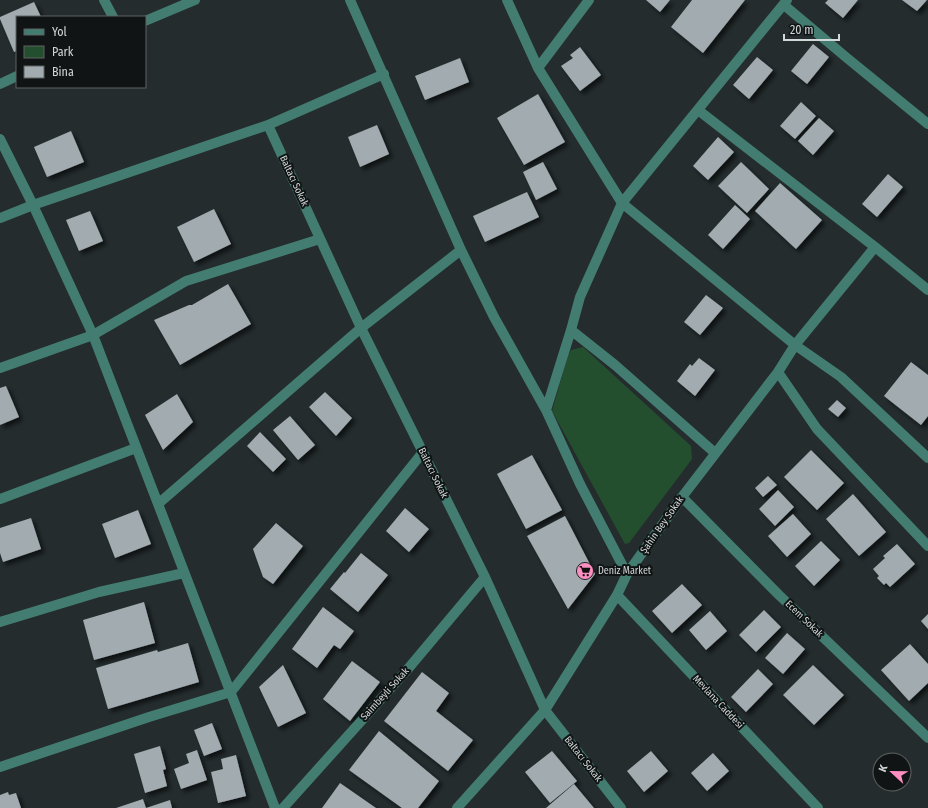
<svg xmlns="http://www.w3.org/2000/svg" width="928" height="808" font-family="'Fira Sans Condensed',sans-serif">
<defs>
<filter id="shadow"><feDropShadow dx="3.5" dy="3.5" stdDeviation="2" flood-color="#0009"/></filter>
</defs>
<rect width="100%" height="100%" fill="#242c2e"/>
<path fill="#244f2f" d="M583,347L691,446L692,459L629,543L625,544L552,411L568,356L571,350Z"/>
<path fill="#a2abb0" filter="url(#shadow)" d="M646,0H670L660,12Z
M692,0H745L703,53L671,27Z
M828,0H858L843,18L825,3Z
M902,0H927L917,11Z
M34,2L41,17H17V51L14,52L0,19V17Z
M813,44L829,57L807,84L791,71Z
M580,47L601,75L580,91L561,66L573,58L570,55Z
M757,57L773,70L749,99L733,85Z
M460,58L469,82L425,100L415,76Z
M538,94L565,142L524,165L497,118Z
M801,102L816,116L795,139L780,126Z
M819,118L834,131L813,155L798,141Z
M377,125L389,154L360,167L348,137Z
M71,131L84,162L47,177L34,147Z
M718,137L734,152L708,180L693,166Z
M543,162L557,189L536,200L523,172Z
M741,162L769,189L747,213L718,186Z
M888,174L903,187L877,217L862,204Z
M780,183L822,220L796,249L755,211Z
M527,192L539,217L485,242L473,216Z
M735,205L750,219L723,249L708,235Z
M214,209L231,244L194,262L177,227Z
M90,211L103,241L79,251L66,220Z
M228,284L251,324L180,365L154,320L189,305H192Z
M706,295L723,308L700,335L684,322Z
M699,358L715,370L695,396L677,381L690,364L692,366Z
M911,362L928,375V416L921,425L884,396Z
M6,386L19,417L0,425V388Z
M325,392L352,418L336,436L309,407Z
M177,394L193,422L163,450L145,415Z
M837,400L846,408L838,417L828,409Z
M290,416L315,445L298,460L273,430Z
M260,432L286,459L273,472L247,446Z
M811,450L844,483L817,510L784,477Z
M532,455L562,510L526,529L497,474Z
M768,476L777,485L763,497L755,488Z
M778,490L794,507L775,526L759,509Z
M853,494L886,532L859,556L826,519Z
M405,508L429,529L409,552L386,531Z
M138,510L151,544L115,558L102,524Z
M793,514L811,534L787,557L768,536Z
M565,516L595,574L568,609L527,536Z
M31,518L41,549L3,562L0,553V528Z
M276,523L303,546L273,584L263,577L253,549Z
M821,541L840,560L814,586L795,566Z
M897,544L915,564L890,587L886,583L884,585L877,578L879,576L873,569L885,558L883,556Z
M361,553L388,575L358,612L330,589L344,572L345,573Z
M682,584L702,605L672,633L652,611Z
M144,602L155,643L94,660L83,620Z
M323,607L354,631L340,649L334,645L317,668L292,649Z
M764,610L781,627L756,652L739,635Z
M710,611L727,631L706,650L689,630Z
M928,614V629L921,621Z
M787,633L805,649L783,674L765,658Z
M188,643L199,682L108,709L96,668L157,650L158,652Z
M910,644L928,664V683L909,701L881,670Z
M352,661L380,682L350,721L323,699Z
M283,665L306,713L278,727L259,687Z
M813,665L844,695L814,725L783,695Z
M758,669L773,684L746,712L731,697Z
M422,672L449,693L436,711L473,740L448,771L384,721Z
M212,723L222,749L204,756L194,730Z
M379,731L439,781L418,808H402L349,770Z
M160,746L166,769L163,770L167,786L145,793L134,754Z
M197,750L207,780L181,789L174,769L189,763L186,754Z
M552,751L577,781L550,803L525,772Z
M651,751L668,771L644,792L627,771Z
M713,753L729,771L707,791L691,773Z
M236,755L246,796L218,803L211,772L223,769L221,759Z
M340,783L376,808H322Z
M574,784L594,808H546Z
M8,792L9,795L16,793L21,808H0V795Z
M143,799L146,808H116Z
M170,800L172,808H146Z"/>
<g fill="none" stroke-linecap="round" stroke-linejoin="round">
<path stroke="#437d71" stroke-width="10" d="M104,0L113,17
M350,0L461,250L494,317L546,410L580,484L627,574
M507,0L538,68L622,203L795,345L841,377L928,458
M784,5L847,58L928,124
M145,21L195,0
M538,68L589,0
M0,84L17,76
M698,110L875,247L928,290
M268,125L361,328L485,577L545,710L621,808
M0,139L33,205L93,335L275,808
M0,218L33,205L268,125L384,74
M571,330L615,365L715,453
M0,368L93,335L186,281L320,239
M778,372L817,429L928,546
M546,410L571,330L580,297L622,203L787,0
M682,497L779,595L928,738
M0,499L136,448
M158,504L361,328L461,250
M617,595L818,808
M0,622L99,592L184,573
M0,767L149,717L231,692L423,452
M283,808L407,670L485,577
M457,808L545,710L617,595L627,574L682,497L778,372L795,345L875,247"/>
</g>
<defs>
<g id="supermarket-disc" transform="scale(0.9)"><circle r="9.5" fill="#fc8fc1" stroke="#101414"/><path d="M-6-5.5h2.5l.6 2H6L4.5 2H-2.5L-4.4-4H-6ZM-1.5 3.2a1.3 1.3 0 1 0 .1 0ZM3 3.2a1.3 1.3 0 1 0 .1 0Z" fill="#111"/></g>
</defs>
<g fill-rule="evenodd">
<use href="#supermarket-disc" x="585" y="571"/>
</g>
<g text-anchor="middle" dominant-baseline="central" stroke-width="4" stroke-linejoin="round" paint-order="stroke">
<g font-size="10" fill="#d2d7d8" stroke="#101414">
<text transform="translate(294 181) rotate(65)">Baltacı Sokak</text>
<text transform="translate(433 473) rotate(64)">Baltacı Sokak</text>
<text transform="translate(662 525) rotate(-55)">Şahin Bey Sokak</text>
<text transform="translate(804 619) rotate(44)">Ecem Sokak</text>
<text transform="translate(385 694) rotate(-48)">Saimbeyli Sokak</text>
<text transform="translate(718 702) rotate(47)">Mevlana Caddesi</text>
<text transform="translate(583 759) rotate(52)">Baltacı Sokak</text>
</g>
<g font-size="10" fill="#d2d7d8" stroke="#101414" text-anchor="start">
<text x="598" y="571">Deniz Market</text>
</g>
</g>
<rect x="16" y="16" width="130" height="72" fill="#101414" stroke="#5e6262"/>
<rect x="24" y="29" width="20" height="6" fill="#437d71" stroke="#5e6262"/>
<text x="52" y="36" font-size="12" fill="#d2d7d8">Yol</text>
<rect x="24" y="46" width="20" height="12" fill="#244f2f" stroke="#5e6262"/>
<text x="52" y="56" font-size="12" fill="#d2d7d8">Park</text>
<rect x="24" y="66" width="20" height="12" fill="#a2abb0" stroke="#5e6262"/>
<text x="52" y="76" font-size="12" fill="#d2d7d8">Bina</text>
<g transform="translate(892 772) rotate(292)"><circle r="19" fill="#101414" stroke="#5e6262"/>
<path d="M0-3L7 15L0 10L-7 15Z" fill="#fc8fc1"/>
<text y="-6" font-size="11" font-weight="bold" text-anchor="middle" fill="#d2d7d8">K</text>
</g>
<path d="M784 34v6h55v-6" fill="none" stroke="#d2d7d8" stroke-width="2"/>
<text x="790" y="34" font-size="12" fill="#d2d7d8" stroke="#101414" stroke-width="3" paint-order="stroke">20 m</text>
</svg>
